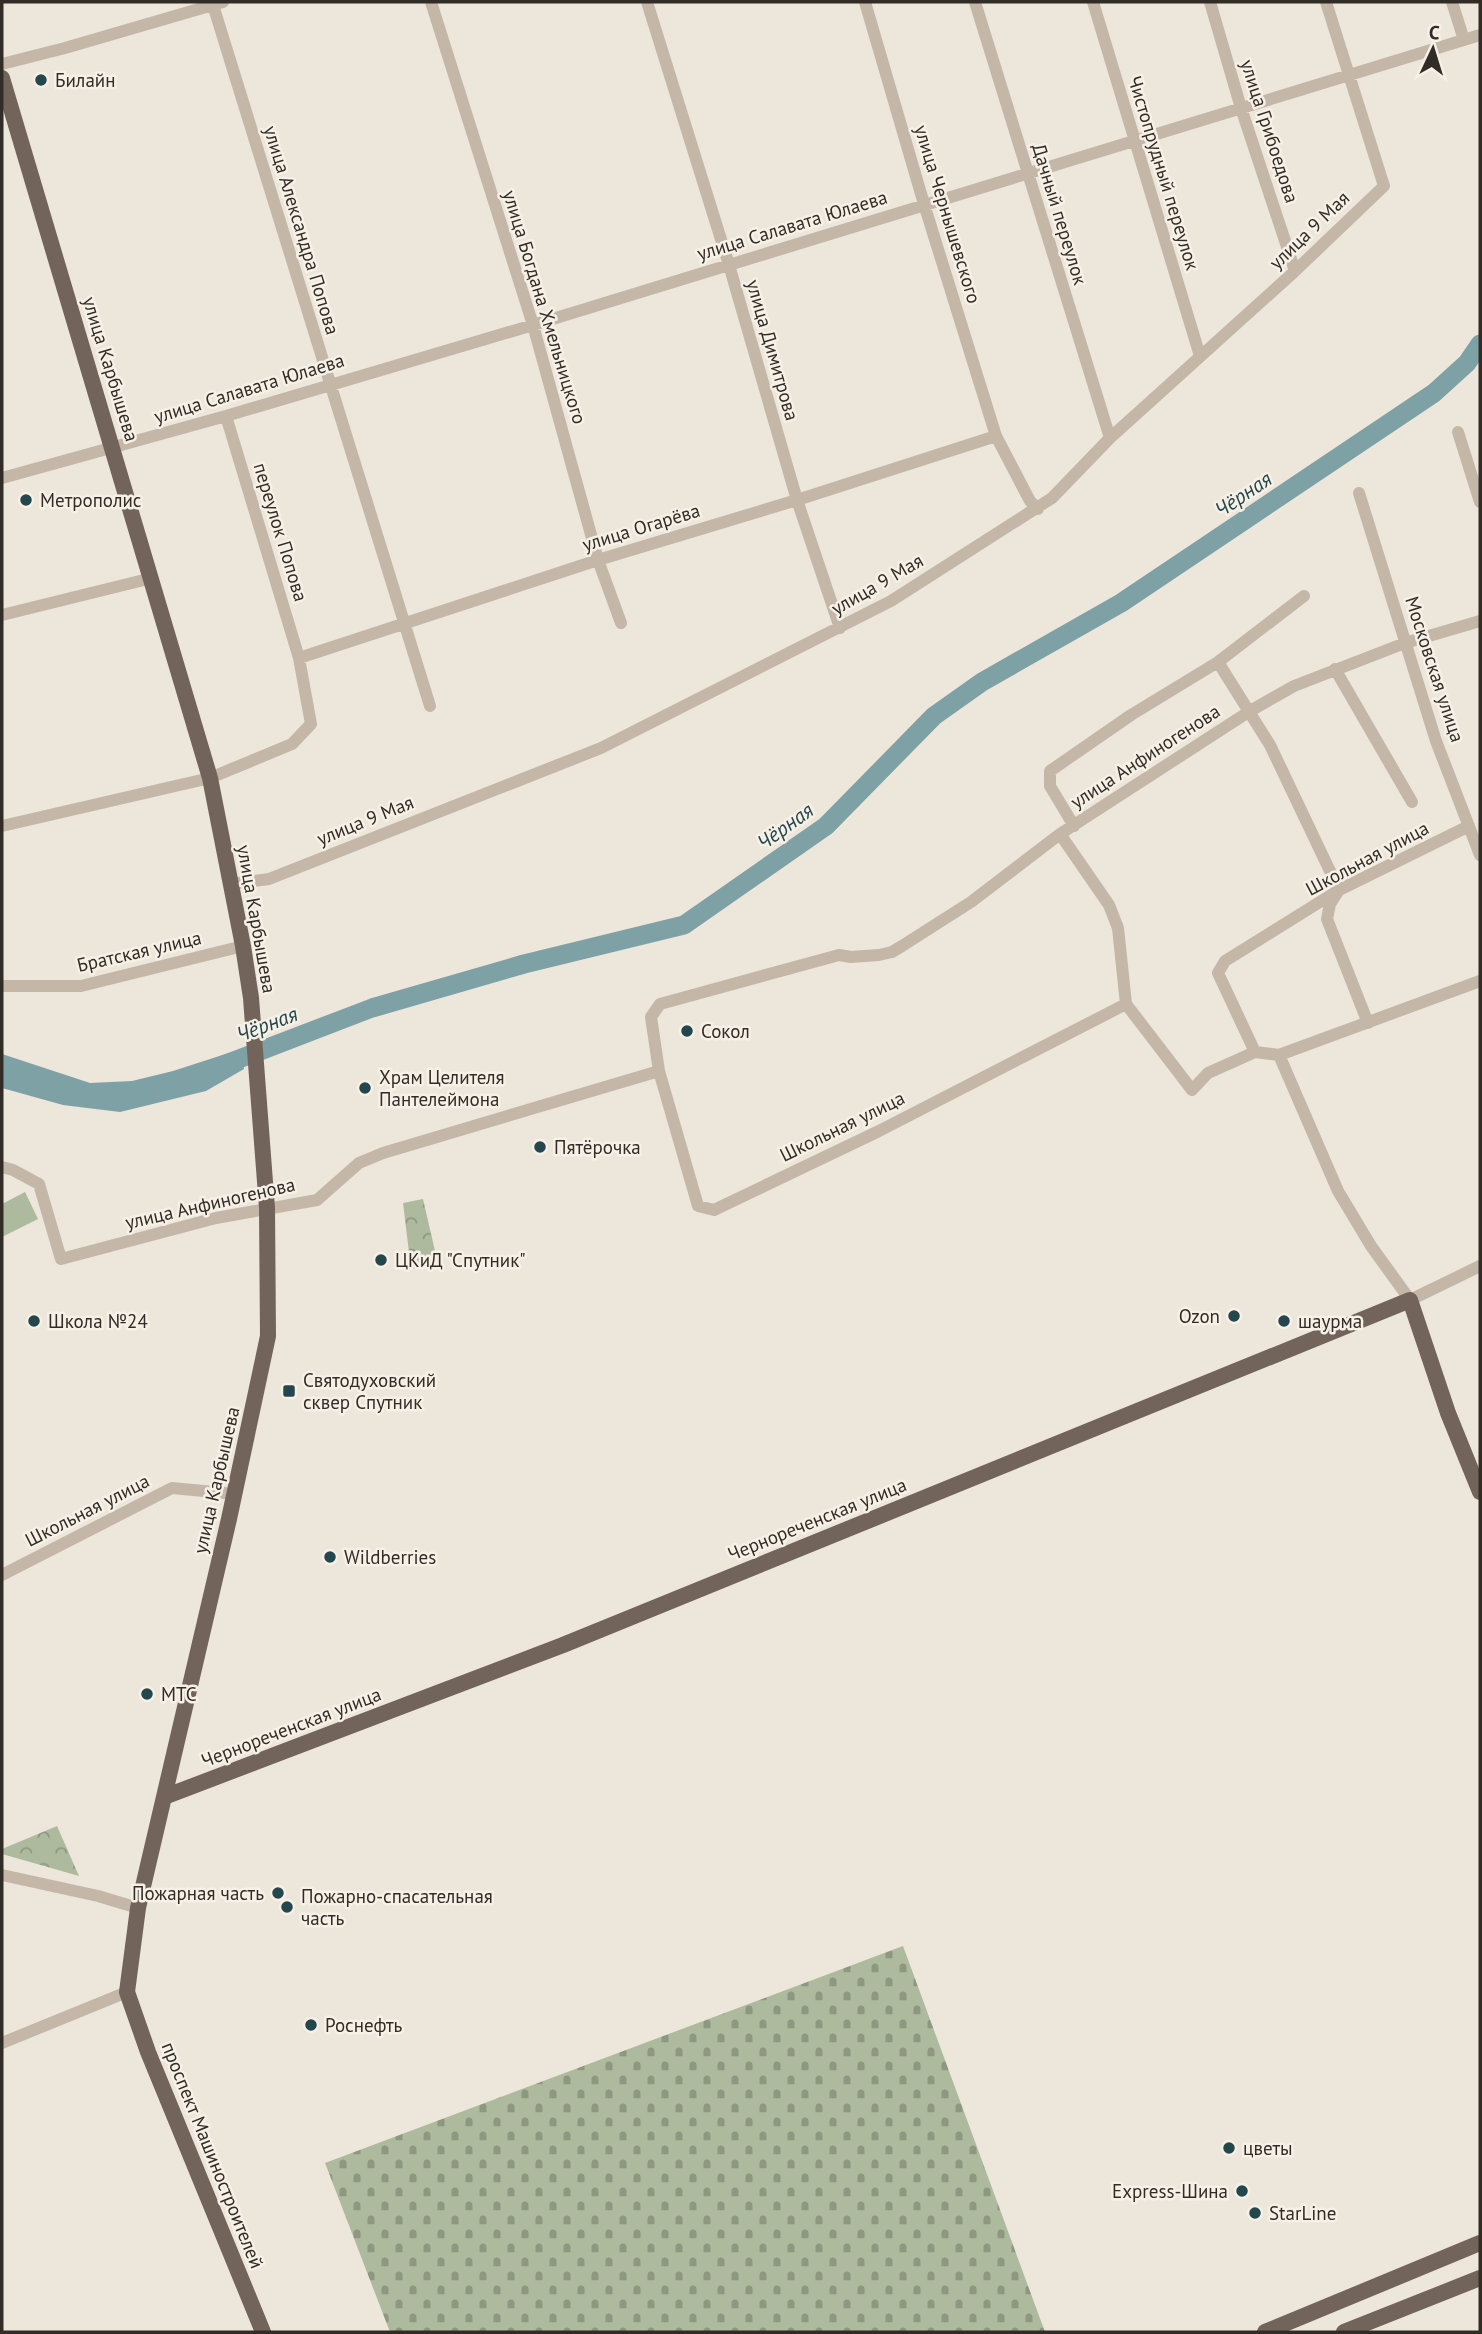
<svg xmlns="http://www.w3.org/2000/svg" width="1482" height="2334" font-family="'PT Sans',sans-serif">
<defs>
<pattern id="cemetery-stones" width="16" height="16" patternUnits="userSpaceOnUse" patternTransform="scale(1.75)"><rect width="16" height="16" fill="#aeba9d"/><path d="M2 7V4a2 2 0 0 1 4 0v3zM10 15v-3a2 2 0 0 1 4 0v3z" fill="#8e9780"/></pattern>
<pattern id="park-crowns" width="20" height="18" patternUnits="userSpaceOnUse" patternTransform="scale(1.75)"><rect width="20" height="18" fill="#aeba9d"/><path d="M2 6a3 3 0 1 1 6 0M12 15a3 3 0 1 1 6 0" fill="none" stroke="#8e9780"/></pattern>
</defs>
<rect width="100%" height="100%" fill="#ede6db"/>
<path fill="url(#cemetery-stones)" d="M903,1946L1045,2332H390L325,2163Z"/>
<path fill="url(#park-crowns)" d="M423,1199L438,1264L411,1269L403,1203Z
M57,1826L79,1876L2,1854V1849Z"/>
<path fill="#aeba9d" d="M25,1192L38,1219L2,1237V1204Z"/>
<path fill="#7ea1a6" d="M241,1049L244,1069L206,1091L120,1112L63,1105L2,1088V1054L90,1083L132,1081L173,1071Z"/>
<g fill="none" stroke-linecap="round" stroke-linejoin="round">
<path stroke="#7ea1a6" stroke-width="19" d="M218,1067L372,1008L524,964L684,925L826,826L934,716L982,682L1121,603L1434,393L1467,363L1480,344"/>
<path stroke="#c4b7a8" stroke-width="12" d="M431,2L533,325L598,560L621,623
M647,2L729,265L797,500L840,628
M865,2L924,204L996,436L1030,501L1038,509
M975,2L1110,438
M1093,2L1200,356
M1210,2L1241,108L1295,271
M1452,2L1464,40
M213,5L430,706
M2,64L65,48L223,2
M1458,432L1480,502
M2,478L226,416L533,325L1480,35
M1359,493L1436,741L1480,855
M2,615L152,578
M299,658L598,560L797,500L996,436
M1218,662L1270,745L1339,890L1330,904L1327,919L1368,1023
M1335,669L1412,802
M2,826L210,778L292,744L311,724L299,658L226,416
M1074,826L1050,786V771L1131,715L1218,662L1304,596
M1060,834L1109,905L1118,928L1126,1004L1192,1090L1208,1073L1255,1052L1279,1055
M231,884L269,879L601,748L891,601L1052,498L1110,438L1295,271L1384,186L1326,2
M1480,981L1279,1055L1338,1191L1371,1246L1410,1300L1480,1266
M2,986H81L243,946
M1255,1052L1218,973L1225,961L1339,890L1469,826
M659,1071L698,1206L714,1210L879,1131L1126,1004
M2,1167L13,1170L39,1184L61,1259L216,1218L317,1200L359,1163L383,1153L659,1071L651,1017L660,1004L839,955L851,957L879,955L892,952L902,946L971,902L1060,834L1250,711L1294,686L1405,643L1480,621
M2,1575L172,1488L235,1494
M2,1875L98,1896L138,1908
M2,2043L127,1992"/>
<path stroke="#72645a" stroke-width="16" d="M2,78L210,778L243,946L251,998L267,1208L268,1336L229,1519L138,1908L127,1992L148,2052L263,2332
M164,1797L563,1645L1410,1300L1448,1413L1480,1492
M1265,2332L1480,2243
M1344,2332L1480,2278"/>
</g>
<g fill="#23474d" stroke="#f6f0e6" stroke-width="2.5">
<circle cx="41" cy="80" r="7"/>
<circle cx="26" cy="500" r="7"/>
<circle cx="687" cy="1031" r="7"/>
<circle cx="365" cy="1088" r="7"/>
<circle cx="540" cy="1147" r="7"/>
<circle cx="381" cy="1260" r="7"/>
<circle cx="1234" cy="1316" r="7"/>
<circle cx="34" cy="1321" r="7"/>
<circle cx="1284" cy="1321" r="7"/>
<rect x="282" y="1384" width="14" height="14" rx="3.5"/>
<circle cx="330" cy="1557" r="7"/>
<circle cx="147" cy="1694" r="7"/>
<circle cx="278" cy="1893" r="7"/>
<circle cx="287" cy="1907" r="7"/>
<circle cx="311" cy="2025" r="7"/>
<circle cx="1229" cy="2148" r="7"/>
<circle cx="1242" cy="2191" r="7"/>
<circle cx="1255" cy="2213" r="7"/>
</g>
<g text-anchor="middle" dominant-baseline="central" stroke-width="5" stroke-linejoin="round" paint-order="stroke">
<g font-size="19" fill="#322c27" stroke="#f6f0e6" text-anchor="start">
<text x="55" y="80">Билайн</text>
<text x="40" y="500">Метрополис</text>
<text x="701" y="1031">Сокол</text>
<text x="379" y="1077">Храм Целителя<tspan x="379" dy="22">Пантелеймона</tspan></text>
<text x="554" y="1147">Пятёрочка</text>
<text x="395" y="1260">ЦКиД "Спутник"</text>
<text x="1220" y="1316" text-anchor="end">Ozon</text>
<text x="48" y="1321">Школа №24</text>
<text x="1298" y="1321">шаурма</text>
<text x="303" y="1380">Святодуховский<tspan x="303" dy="22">сквер Спутник</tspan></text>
<text x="344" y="1557">Wildberries</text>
<text x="161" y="1694">МТС</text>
<text x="264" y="1893" text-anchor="end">Пожарная часть</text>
<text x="301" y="1896">Пожарно-спасательная<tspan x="301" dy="22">часть</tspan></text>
<text x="325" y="2025">Роснефть</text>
<text x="1243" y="2148">цветы</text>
<text x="1228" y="2191" text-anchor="end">Express-Шина</text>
<text x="1269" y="2213">StarLine</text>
</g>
<g font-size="19" fill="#322c27" stroke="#f6f0e6">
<text transform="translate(1270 131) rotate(72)">улица Грибоедова</text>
<text transform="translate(1164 173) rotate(73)">Чистопрудный переулок</text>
<text transform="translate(948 214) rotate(73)">улица Чернышевского</text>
<text transform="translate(1060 214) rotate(73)">Дачный переулок</text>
<text transform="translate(792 225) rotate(-17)">улица Салавата Юлаева</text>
<text transform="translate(302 230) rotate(73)">улица Александра Попова</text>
<text transform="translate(1309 230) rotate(-44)">улица 9 Мая</text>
<text transform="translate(545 307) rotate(73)">улица Богдана Хмельницкого</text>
<text transform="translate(773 350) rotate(74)">улица Димитрова</text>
<text transform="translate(111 369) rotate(73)">улица Карбышева</text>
<text transform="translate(249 388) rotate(-17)">улица Салавата Юлаева</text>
<text transform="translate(641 527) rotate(-17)">улица Огарёва</text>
<text transform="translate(281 532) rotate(73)">переулок Попова</text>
<text transform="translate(877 584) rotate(-30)">улица 9 Мая</text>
<text transform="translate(1435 669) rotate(72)">Московская улица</text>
<text transform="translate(1145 756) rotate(-33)">улица Анфиногенова</text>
<text transform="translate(365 820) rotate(-22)">улица 9 Мая</text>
<text transform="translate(1367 858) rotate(-28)">Школьная улица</text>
<text transform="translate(257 919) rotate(80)">улица Карбышева</text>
<text transform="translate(139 951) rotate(-13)">Братская улица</text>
<text transform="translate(842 1126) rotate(-26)">Школьная улица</text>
<text transform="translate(210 1203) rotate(-13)">улица Анфиногенова</text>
<text transform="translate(216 1480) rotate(-77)">улица Карбышева</text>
<text transform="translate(87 1510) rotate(-27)">Школьная улица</text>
<text transform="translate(817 1519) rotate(-22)">Чернореченская улица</text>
<text transform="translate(291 1727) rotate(-21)">Чернореченская улица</text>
<text transform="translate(213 2155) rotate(68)">проспект Машиностроителей</text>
</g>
<g font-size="21" font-style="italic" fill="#23474d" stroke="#f6f0e6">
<text transform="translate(1243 494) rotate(-34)">Чёрная</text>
<text transform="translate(785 826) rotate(-36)">Чёрная</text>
<text transform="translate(267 1024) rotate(-21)">Чёрная</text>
</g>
</g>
<rect width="1482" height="2334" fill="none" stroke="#322c27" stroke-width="7"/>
<g transform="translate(1433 49) rotate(4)" stroke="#f6f0e6" stroke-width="5" paint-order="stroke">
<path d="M0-5L12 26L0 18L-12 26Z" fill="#322c27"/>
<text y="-10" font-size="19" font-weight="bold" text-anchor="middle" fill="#322c27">С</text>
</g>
</svg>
